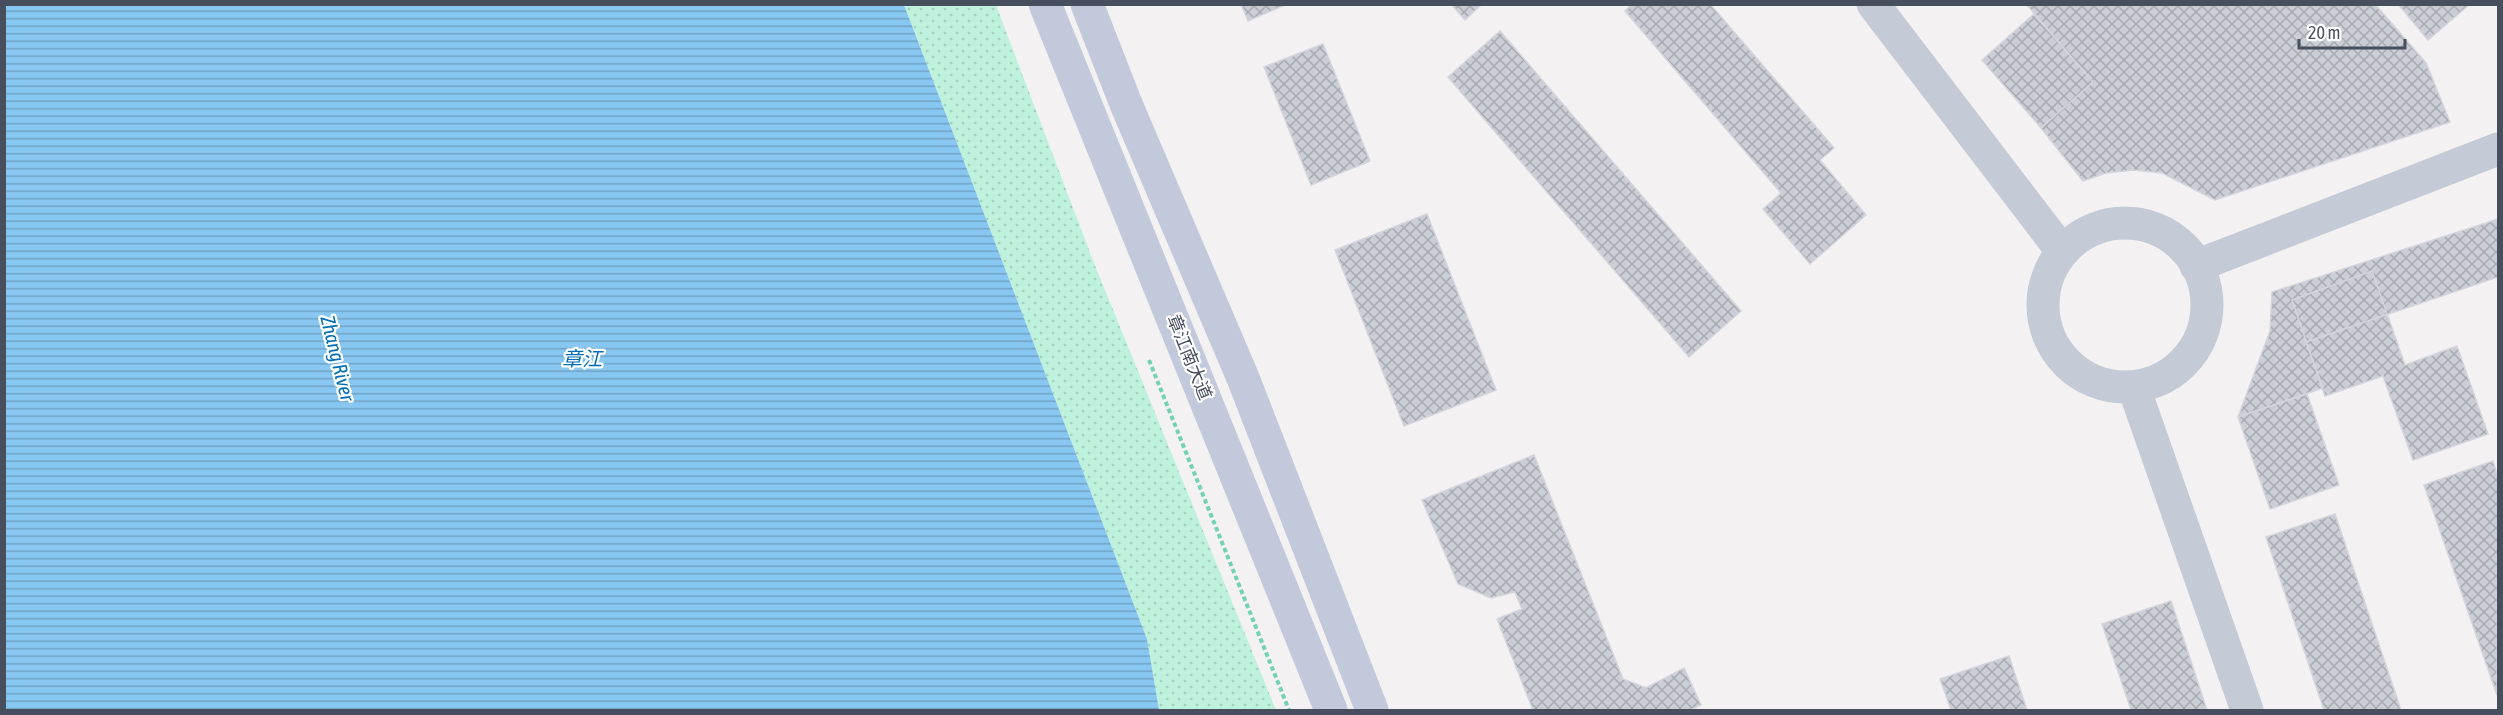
<svg xmlns="http://www.w3.org/2000/svg" width="2503" height="715" font-family="'Asap Condensed','Noto Sans SC',sans-serif">
<defs>
<pattern id="park-dots" width="8" height="8" patternUnits="userSpaceOnUse" patternTransform="scale(1.5)"><rect width="8" height="8" fill="#bef2dc"/><path d="M2 2h.1M6 6h.1" fill="none" stroke="#a5d1bf" stroke-width="1.8" stroke-linecap="round"/></pattern>
<pattern id="water-rules" width="6" height="5" patternUnits="userSpaceOnUse" patternTransform="scale(1.5)"><rect width="6" height="5" fill="#88c7f1"/><path d="M0 2.5h6" fill="none" stroke="#71a4c6"/></pattern>
<pattern id="building-cross-hatch" width="8" height="8" patternUnits="userSpaceOnUse" patternTransform="scale(1.5)"><rect width="8" height="8" fill="#ccced6"/><path d="M0 0l8 8M0 8l8-8" fill="none" stroke="#a7aab1"/></pattern>
</defs>
<rect width="100%" height="100%" fill="#f3f1f1"/>
<path fill="url(#park-dots)" d="M904,5H996L1094,263L1276,710H1159L1147,639Z"/>
<path fill="url(#water-rules)" d="M4,5H904L1147,639L1159,710H5Z"/>
<path fill="url(#building-cross-hatch)" stroke="#d4d5dc" stroke-width="1.5" d="M1241,4H1287L1248,21Z
M1451,4H1482L1465,20Z
M1632,4H1710L1834,148L1820,160L1866,215L1810,264L1763,209L1781,193L1625,11Z
M2026,4H2375L2426,63L2450,122L2215,200L2162,173L2134,170L2106,173L2083,181L2041,128L2093,82Z
M2398,4H2470L2428,40Z
M2034,14L2093,82L2041,128L1982,60Z
M1500,31L1741,311L1689,357L1448,77Z
M1323,44L1370,161L1311,185L1264,67Z
M1427,214L1496,390L1404,426L1335,250Z
M2498,219V277L2306,342L2323,388L2238,417L2270,331L2272,292Z
M2372,271L2405,365L2457,346L2488,434L2413,460L2383,376L2325,396L2292,300Z
M2307,394L2339,485L2270,509L2238,417Z
M1534,455L1623,679L1646,688L1684,668L1701,705L1690,710H1533L1497,619L1522,609L1515,592L1491,598L1458,584L1422,500Z
M2493,461L2498,478L2497,695L2424,485Z
M2335,514L2401,710H2324L2266,537Z
M2171,601L2207,710H2131L2102,624Z
M2009,656L2027,710H1951L1940,679Z"/>
<g fill="none" stroke-linecap="round" stroke-linejoin="round">
<path stroke="#73d2b6" stroke-width="4" stroke-dasharray="4.5 3" stroke-linecap="butt" d="M1149,360L1289,710"/>
<path stroke="#c4cad6" stroke-width="33" d="M1873,4L2062,251
M2043 305a82 82 0 1 1 164 0a82 82 0 1 1-164 0Z
M2196,266L2498,149
M2134,388L2247,710"/>
<path stroke="#c2c9da" stroke-width="33" d="M1045,4L1331,710
M1087,4L1126,104L1243,378L1372,710"/>
</g>
<g text-anchor="middle" dominant-baseline="central" stroke-width="4.5" stroke-linejoin="round" paint-order="stroke">
<g font-size="18" fill="#474f5f" stroke="#fff">
<text transform="translate(1190 357) rotate(68)">章江南大道</text>
</g>
<g font-size="20" font-style="italic" fill="#046eb5" stroke="#fff">
<text transform="translate(338 358) rotate(76)">Zhang River</text>
<text x="582" y="358">章江</text>
</g>
</g>
<rect width="2503" height="715" fill="none" stroke="#474f5f" stroke-width="12"/>
<path d="M2299 39v9h106v-9" fill="none" stroke="#474f5f" stroke-width="3"/>
<text x="2308" y="39" font-size="18" fill="#474f5f" stroke="#ffffff" stroke-width="4.5" paint-order="stroke">20 m</text>
</svg>
